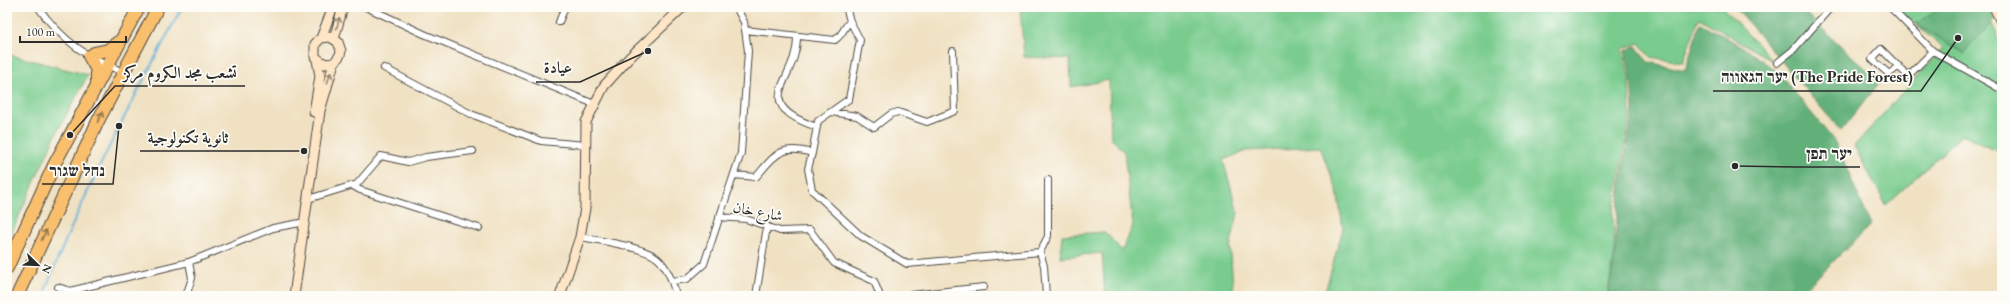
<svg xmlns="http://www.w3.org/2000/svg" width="2009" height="303" font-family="'EB Garamond',Amiri,'Frank Ruhl Libre',serif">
<rect width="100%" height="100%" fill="#fdfcf7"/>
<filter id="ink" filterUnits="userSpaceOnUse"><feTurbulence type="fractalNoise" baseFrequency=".025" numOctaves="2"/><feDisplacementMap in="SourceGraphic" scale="8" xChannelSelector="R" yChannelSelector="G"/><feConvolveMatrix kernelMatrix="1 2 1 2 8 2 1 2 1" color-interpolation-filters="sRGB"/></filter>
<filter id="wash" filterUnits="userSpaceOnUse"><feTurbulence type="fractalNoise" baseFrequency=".012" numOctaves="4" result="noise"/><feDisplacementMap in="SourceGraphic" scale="16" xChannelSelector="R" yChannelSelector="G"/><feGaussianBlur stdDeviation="0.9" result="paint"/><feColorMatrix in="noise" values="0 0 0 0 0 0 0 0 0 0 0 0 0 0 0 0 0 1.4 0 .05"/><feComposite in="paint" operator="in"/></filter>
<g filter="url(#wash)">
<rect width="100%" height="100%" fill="#f0e1c2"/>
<path fill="#79cc8e" stroke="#527c5c" d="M1020,7H1722L1774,62L1699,18L1683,62L1650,57L1639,43L1622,49L1629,77L1630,115L1613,214L1615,252L1607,296H1324L1343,228L1337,191L1320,147L1246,151L1223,160L1238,213L1230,248L1234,296H1105L1102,253L1060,257L1062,235L1105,232L1122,251L1133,225L1124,152L1111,138L1109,80L1071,87L1070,59L1024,57Z
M1895,7H1984L2002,45V154L1963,134L1886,205L1854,146L1943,48Z
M7,54L88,75L55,136L7,243Z"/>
<path fill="#62b079" stroke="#466e52" d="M1735,7H1805L1802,10L1880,82L1841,131Z
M1943,7H1989L1995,19L1964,53L1915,24Z
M1700,23L1743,47L1778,72L1835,142L1871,225L1804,290L1803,296H1608L1616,250V229L1621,180L1633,109L1631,78L1625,51L1636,46L1648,62L1685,70Z"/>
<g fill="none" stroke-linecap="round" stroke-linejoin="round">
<path stroke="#5cb0d8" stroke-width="2" d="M43,296C81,196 132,101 182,7"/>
</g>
</g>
<g filter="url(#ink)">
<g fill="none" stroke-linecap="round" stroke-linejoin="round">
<g stroke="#494642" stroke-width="8">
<path id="street" d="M38,7C59,37 88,60 124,72
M366,7L424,34L594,104
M1890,7L1933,51
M559,22L565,7
M745,30L835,40C843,35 844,27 850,21
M797,37C798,81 746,103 817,127
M1777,63L1793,50L1831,7
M1899,66L1889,74L1872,59L1881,49L1908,76L1933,51L2002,90
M384,68L471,114L541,141L585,145
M831,112L857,116L874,127L891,114L898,112L927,122L955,111L953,51
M812,153L808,169L812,190L861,236L907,264L1040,252L1048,236V180
M734,175L756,177C776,154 781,144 812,153L818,121L849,99L860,40L850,21L846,7
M353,186L360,190L479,228
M308,199L357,184L381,156L408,162L426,157L473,151
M719,217L746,219L780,231L810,230L834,263L874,281L880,296
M580,237C598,240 644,247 657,258C668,267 673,283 676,296
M1040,252L1044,266L1046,296
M673,281L687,279L704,264L741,153L748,51L744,22L736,7
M58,287L70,291L189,262L273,228L300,223
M186,296L192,278L189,262
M756,296L767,226
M901,296L984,287"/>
</g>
<g stroke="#494642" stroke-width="11">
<path id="secondary" d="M1994,7L2002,24
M321,38L333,7
M334,39L343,7
M314,112L320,76L317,60
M294,296L320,111L334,63L340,55L341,51L338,42L330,37L321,38L315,44V57L325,64L334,63
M560,296L580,237L585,208L586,122L604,86L630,57L683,7"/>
</g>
<g stroke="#494642" stroke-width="14">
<path id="highway" d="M94,53L108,50L118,42
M89,56L97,70V84
M7,268L55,163L139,7
M17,296L99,119L158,7"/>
</g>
<use href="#street" stroke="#fff" stroke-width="6"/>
<use href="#secondary" stroke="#fde5c5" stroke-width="9"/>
<use href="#highway" stroke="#f9bf6d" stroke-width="12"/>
</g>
<defs><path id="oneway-shaft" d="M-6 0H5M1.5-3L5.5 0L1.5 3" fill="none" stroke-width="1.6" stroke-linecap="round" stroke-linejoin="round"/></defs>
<g stroke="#948878">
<use href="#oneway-shaft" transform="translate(338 23) rotate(-76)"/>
<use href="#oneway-shaft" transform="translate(329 78) rotate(-72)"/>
</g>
<g stroke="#92754c">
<use href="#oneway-shaft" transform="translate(100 117) rotate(-63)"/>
<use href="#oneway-shaft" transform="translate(44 235) rotate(-65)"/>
</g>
</g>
<g text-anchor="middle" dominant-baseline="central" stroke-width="3.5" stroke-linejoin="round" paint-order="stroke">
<g font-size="15" fill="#2b2b2b" stroke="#fdfcf7">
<text transform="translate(758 211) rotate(11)">شارع خان</text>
</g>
</g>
<path fill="none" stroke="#2b2b2b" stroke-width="1.5" d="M648 51L580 82H536M70 135L115 86H245M1958 38L1921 91H1713M304 151L237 151H140M1735 166L1798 167H1860M119 126L113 184H42"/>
<g fill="#2b2b2b" stroke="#fdfcf7" stroke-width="1.5">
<circle cx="648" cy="51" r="4"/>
<circle cx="70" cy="135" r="4"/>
<circle cx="1958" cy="38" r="4"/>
<circle cx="304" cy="151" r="4"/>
<circle cx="1735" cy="166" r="4"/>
<circle cx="119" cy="126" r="4"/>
</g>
<g font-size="16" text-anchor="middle" font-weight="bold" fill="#2b2b2b" stroke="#fdfcf7" stroke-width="3.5" stroke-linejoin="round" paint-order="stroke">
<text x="558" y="73">عيادة</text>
<text x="180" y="78">تشعب مجد الكروم مركز</text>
<text x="1817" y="82">יער הגאווה (The Pride Forest)</text>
<text x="188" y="143">ثانوية تكنولوجية</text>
<text x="1829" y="159">יער תפן</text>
<text x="77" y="176">נחל שגור</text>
</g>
<rect width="2009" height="303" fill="none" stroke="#fdfcf7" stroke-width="24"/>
<g transform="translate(38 265) rotate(113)" stroke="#fdfcf7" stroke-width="3" paint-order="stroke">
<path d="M0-3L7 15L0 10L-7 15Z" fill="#2b2b2b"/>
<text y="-6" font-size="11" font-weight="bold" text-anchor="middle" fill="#2b2b2b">N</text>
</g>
<path d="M20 36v6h106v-6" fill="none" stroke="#2b2b2b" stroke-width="2"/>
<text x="26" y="36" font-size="12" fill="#2b2b2b" stroke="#fdfcf7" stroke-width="3" paint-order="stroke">100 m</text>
</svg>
